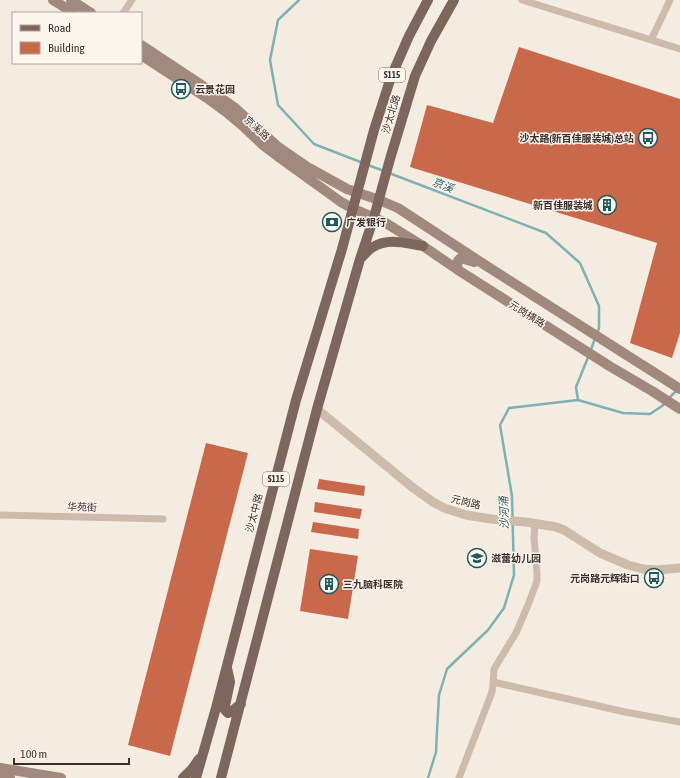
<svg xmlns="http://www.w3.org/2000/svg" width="680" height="778" font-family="'Asap Condensed','Noto Sans SC',sans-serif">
<rect width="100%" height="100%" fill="#f4ebe1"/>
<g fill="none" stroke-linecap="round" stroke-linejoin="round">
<path stroke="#7fb0b2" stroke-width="2.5" d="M299,0L278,20L270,60L278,105L314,144L363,163
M368,165L384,171
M389,173L546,233L580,263L599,306V328L597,334
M591,350L595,338
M668,399L677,390
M578,400L576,387L589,355
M428,778L436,752L437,731L439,695L447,669L488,630L504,608L514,575L512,496L500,425L509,408L578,400L623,413L650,414L662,406L665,403"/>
</g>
<path fill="#c8694b" d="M519,47L680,99V333L672,358L630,343L657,243L410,167L427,105L493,123Z
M206,443L248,453L170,756L128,745Z
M319,479L365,486L364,496L317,489Z
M315,502L362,509L360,519L314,512Z
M313,522L359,529L358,539L311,532Z
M310,549L358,556L348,619L300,611Z"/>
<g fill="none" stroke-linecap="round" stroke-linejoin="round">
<path stroke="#cdbbac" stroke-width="7" d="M522,0L680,49
M123,13L132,0
M651,40L670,0
M0,515L163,519
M493,682L625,712L680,722
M459,778L492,692L493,685L494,669L516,633L528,605L537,581V573L534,538L535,523"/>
<path stroke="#cdbbac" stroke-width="9" d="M317,409L412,487L433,502L444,508L466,515L491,519L526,522L556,527L564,530L600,553L628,565L643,569L657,570L680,568"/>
<path stroke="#a18a7d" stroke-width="10" d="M53,0L74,13
M71,0L91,13
M141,45L218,96L234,107L277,146L309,168L347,189L379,200L398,208L485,265L680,389
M141,55L207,98L226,112L244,127L263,145L280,158L341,202L352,208L384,222L423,246L458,270L611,367L652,391L680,409
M458,270C457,265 456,261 461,258L474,262
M0,768L61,778
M0,776L10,778"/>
<path stroke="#7d675c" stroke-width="10" d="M362,257C365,254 369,249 373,247C389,237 407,244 423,246
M227,668L230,682L225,706V710L228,713L231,712L241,704
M183,778L192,769L199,759
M196,778L216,708L296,400L342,249L374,130L391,77L409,36L428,0
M221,778L317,409L360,259L374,217L390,159L415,76L431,41L454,0"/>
</g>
<defs>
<g id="bus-ring" transform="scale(1)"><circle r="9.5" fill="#fbf5ee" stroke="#1f5a5e" stroke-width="1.5"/><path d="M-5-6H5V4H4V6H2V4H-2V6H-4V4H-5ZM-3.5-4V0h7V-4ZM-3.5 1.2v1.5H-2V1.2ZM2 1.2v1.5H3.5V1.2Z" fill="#1f5a5e"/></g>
<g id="building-ring" transform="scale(1)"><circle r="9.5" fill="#fbf5ee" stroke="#1f5a5e" stroke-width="1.5"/><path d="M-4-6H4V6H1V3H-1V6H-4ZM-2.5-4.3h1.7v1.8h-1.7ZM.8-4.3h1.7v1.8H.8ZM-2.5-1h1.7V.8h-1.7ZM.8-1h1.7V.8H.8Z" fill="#1f5a5e"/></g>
<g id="bank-ring" transform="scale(1)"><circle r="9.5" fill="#fbf5ee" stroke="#1f5a5e" stroke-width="1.5"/><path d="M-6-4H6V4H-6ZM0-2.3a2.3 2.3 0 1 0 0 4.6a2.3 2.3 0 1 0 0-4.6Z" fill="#1f5a5e"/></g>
<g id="school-ring" transform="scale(1)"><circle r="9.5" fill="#fbf5ee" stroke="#1f5a5e" stroke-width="1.5"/><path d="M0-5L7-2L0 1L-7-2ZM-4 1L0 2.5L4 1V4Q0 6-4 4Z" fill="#1f5a5e"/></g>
</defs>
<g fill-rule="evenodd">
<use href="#bus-ring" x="181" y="89"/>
<use href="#bus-ring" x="648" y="138"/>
<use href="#building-ring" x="607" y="205"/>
<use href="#bank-ring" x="332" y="222"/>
<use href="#school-ring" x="477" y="558"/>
<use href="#bus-ring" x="654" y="578"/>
<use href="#building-ring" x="329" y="584"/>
</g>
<g text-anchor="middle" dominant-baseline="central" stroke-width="3" stroke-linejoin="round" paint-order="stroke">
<g fill="#fbf5ee" stroke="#756b66" stroke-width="1">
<rect x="379" y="68" width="26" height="14" rx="3"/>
<rect x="263" y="472" width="26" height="14" rx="3"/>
</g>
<g font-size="9" font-weight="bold" fill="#3b302b">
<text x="392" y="75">S115</text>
<text x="276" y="479">S115</text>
</g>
<g font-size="10" font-weight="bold" fill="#3b302b" stroke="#fbf5ee" text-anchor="start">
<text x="195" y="89">云景花园</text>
<text x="634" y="138" text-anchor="end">沙太路(新百佳服装城)总站</text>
<text x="593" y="205" text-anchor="end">新百佳服装城</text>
<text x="346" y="222">广发银行</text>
<text x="491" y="558">滋蕾幼儿园</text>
<text x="640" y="578" text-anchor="end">元岗路元辉街口</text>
<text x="343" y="584">三九脑科医院</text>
</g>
<g font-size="10" fill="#3b302b" stroke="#fbf5ee">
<text transform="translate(391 114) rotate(-73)">沙太北路</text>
<text transform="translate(257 128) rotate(42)">京溪路</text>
<text transform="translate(527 314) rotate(32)">元岗横路</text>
<text transform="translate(466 502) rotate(14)">元岗路</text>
<text transform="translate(82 507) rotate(2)">华苑街</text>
<text transform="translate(254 513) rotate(-75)">沙太中路</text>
</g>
<g font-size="11" font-style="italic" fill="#1f5a5e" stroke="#fbf5ee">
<text transform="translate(443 185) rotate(21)">京溪</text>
<text transform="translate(504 513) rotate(-92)">沙河涌</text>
</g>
</g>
<rect x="12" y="12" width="130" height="52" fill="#fbf5ee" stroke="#aea6a0"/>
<rect x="20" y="25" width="20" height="6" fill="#7d675c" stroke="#aea6a0"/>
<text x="48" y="32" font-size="12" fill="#3b302b">Road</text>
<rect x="20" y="42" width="20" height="12" fill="#c8694b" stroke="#aea6a0"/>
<text x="48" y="52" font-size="12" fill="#3b302b">Building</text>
<path d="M14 758v6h115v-6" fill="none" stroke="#3b302b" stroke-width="2"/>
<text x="20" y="758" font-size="12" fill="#3b302b" stroke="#fbf5ee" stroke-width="3" paint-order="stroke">100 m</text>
</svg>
